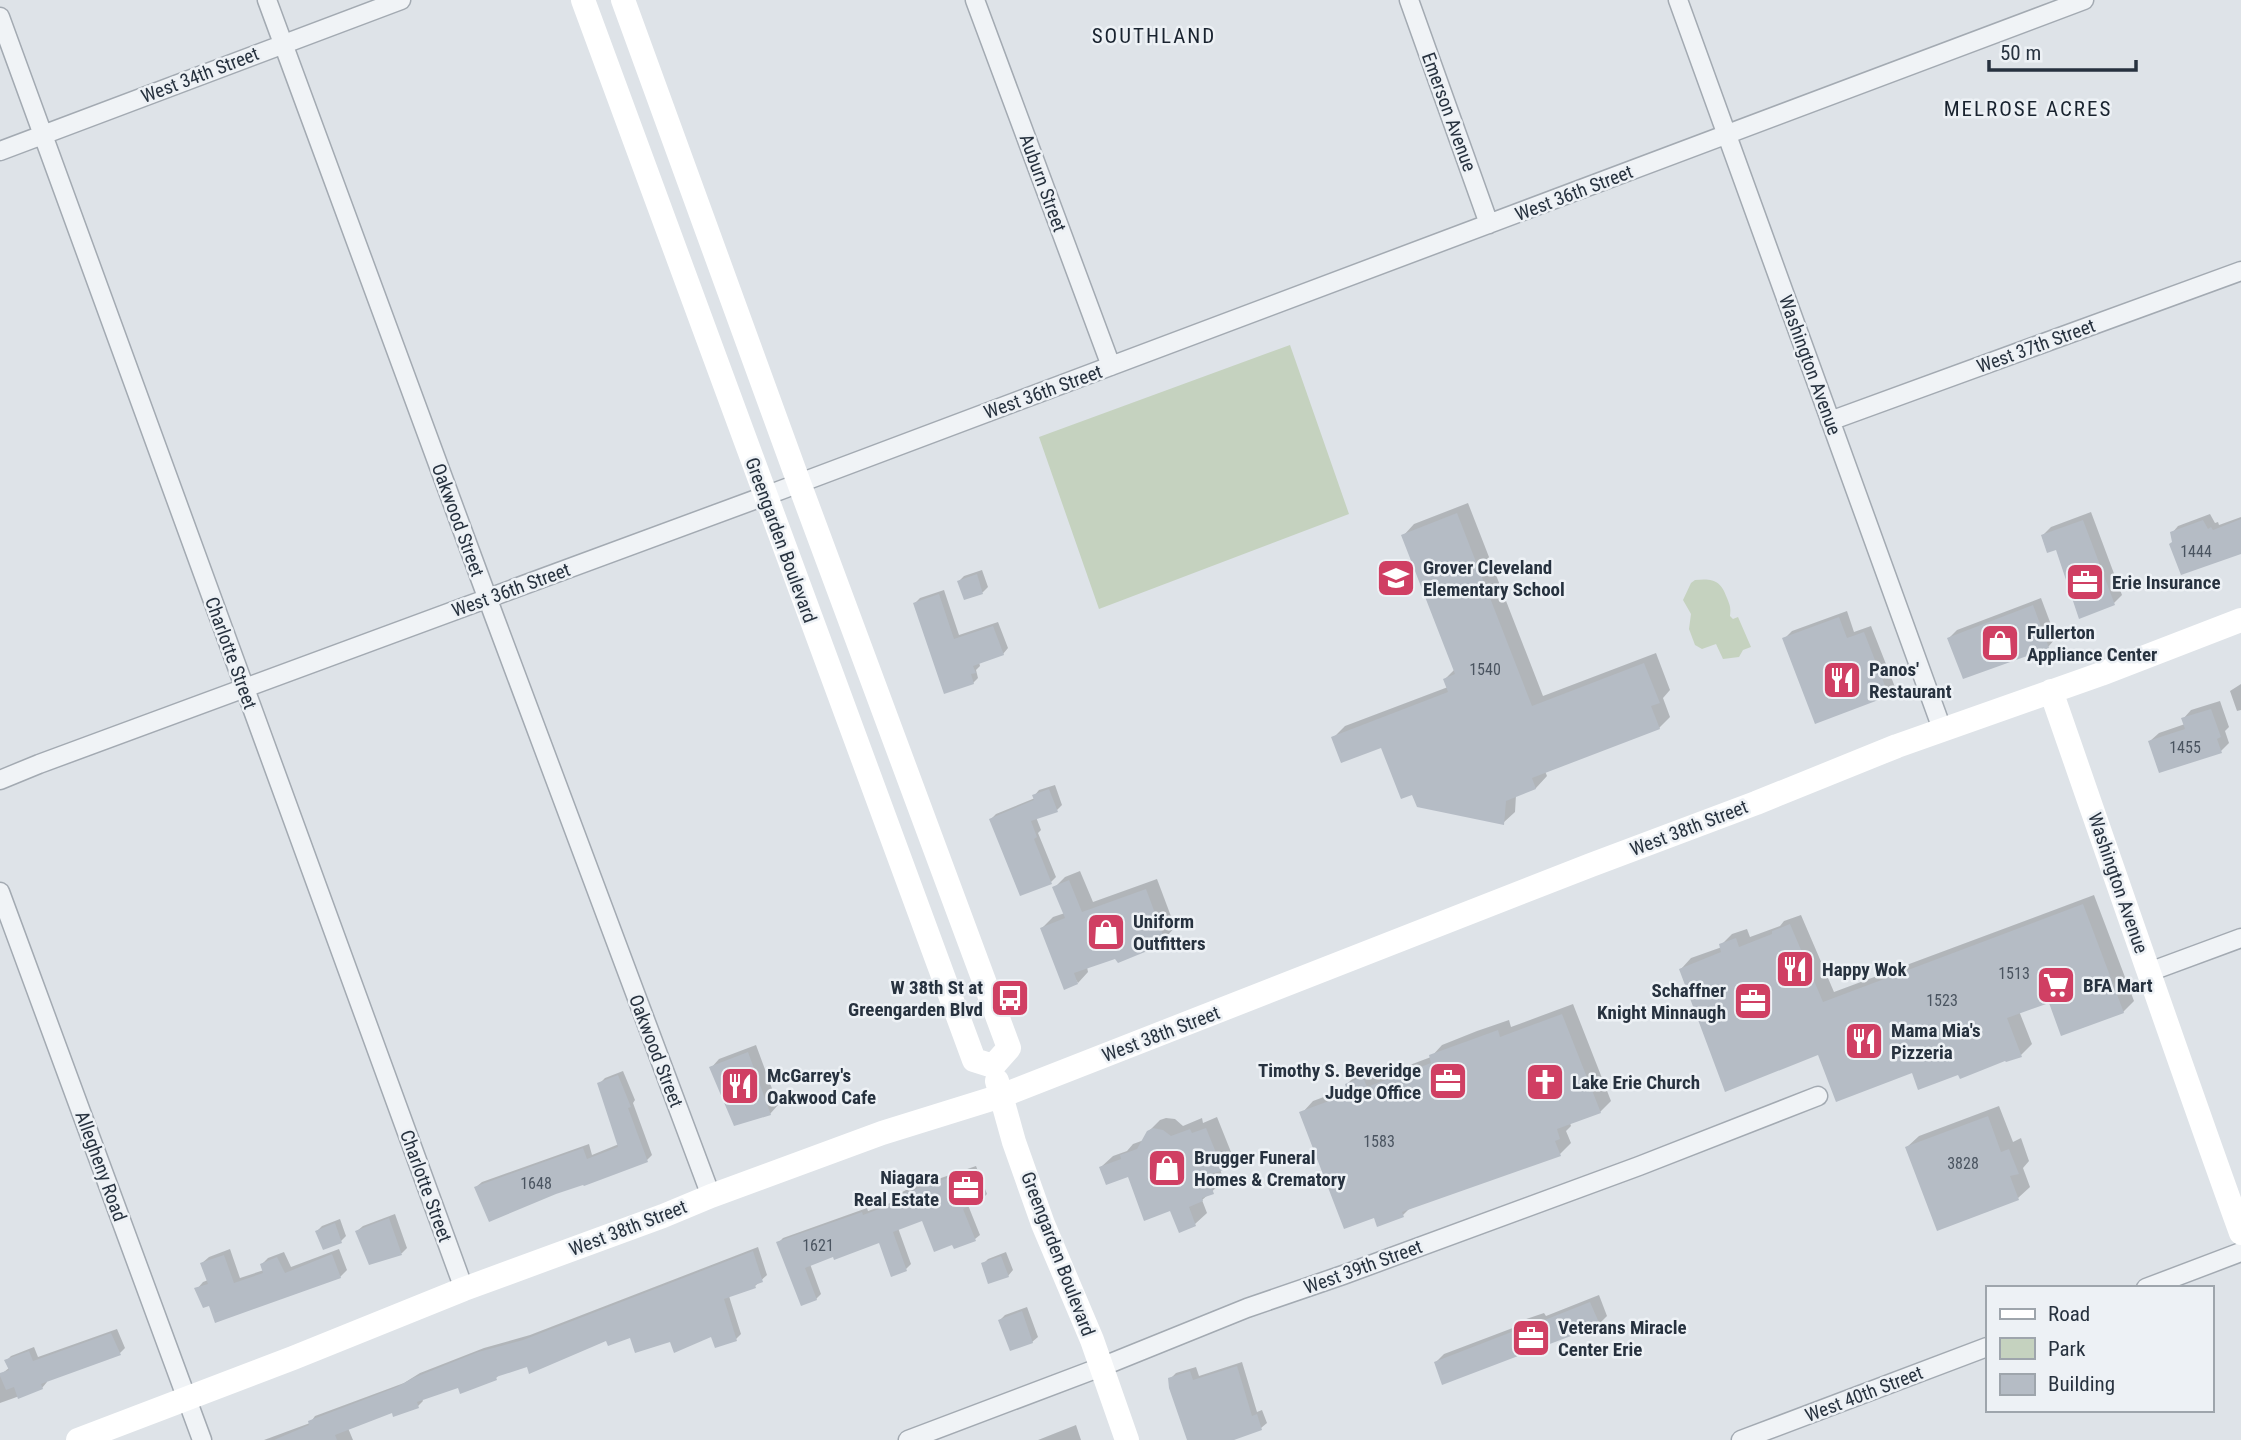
<svg xmlns="http://www.w3.org/2000/svg" width="2241" height="1440" font-family="'Roboto Condensed',sans-serif">
<rect width="100%" height="100%" fill="#dee3e8"/>
<path fill="#c5d2bf" d="M1290,345L1349,514L1099,609L1039,437Z
M1695,580C1714,578 1721,581 1727,598C1730,606 1731,607 1730,616L1733,619L1738,617L1751,647L1743,650L1739,657L1723,659L1716,644L1702,649L1695,645L1689,629L1691,614L1683,600L1691,583Z"/>
<path fill="#0003" d="M1468,503L1543,696L1656,653L1670,690L1663,698L1670,717L1659,728L1545,771L1547,776L1536,788L1516,795L1515,812L1503,823L1413,793L1382,745L1333,738L1345,726L1448,687L1445,679L1455,669L1403,536L1414,524Z
M2091,512L2122,595L2114,603L2043,535L2051,527Z
M2210,514L2215,523L2218,522L2219,525L2241,517V552L2174,541L2172,533L2178,526Z
M982,570L988,587L983,592L965,598L959,581L964,576Z
M944,590L959,635L998,622L1008,648L1003,654L979,662L980,666L976,670L978,678L973,683L915,603L920,598Z
M2041,598L2056,638L2048,647L1949,638L1957,630Z
M1847,611L1854,632L1871,626L1895,687L1888,694L1784,639L1792,631Z
M2241,684V710L2237,711L2230,691Z
M2220,701L2229,727L2225,731L2229,743L2221,751L2150,741L2159,733L2185,724L2183,719L2191,710Z
M1055,785L1062,805L1057,810L1036,817L1041,830L1038,833L1056,877L1051,882L991,819L996,814L1035,798L1034,796L1039,790Z
M1080,871L1093,902L1157,879L1175,927L1161,943L1087,967L1088,972L1078,983L1042,928L1053,917L1065,913L1054,888L1065,877Z
M2094,895L2134,1001L2123,1012L2050,1000L2019,1011L2032,1044L2021,1055L1959,1073L1913,1071L1819,1052L1681,969L1691,958L1722,947L1721,945L1732,934L1747,929L1750,937L1780,926L1784,921L1801,915L1834,992Z
M1573,1004L1611,1101L1600,1112L1570,1123L1571,1126L1566,1131L1571,1143L1560,1154L1411,1207L1403,1215L1375,1216L1302,1113L1313,1101L1348,1088L1347,1084L1358,1073L1375,1067L1378,1077L1431,1057L1442,1045L1477,1031L1509,1020L1511,1027Z
M756,1045L778,1105L770,1114L711,1068L719,1059Z
M623,1071L635,1100L633,1103L652,1155L647,1160L476,1187L482,1182L589,1144L592,1155L619,1144L599,1084L605,1078Z
M1999,1106L2013,1142L2021,1138L2029,1161L2023,1168L2030,1187L2018,1198L1907,1147L1919,1136Z
M1217,1117L1233,1157L1220,1169L1224,1181L1202,1200L1207,1213L1195,1224L1171,1209L1129,1174L1101,1167L1113,1156L1127,1151L1133,1144L1144,1140L1148,1132L1160,1120L1166,1118L1175,1119L1183,1126L1202,1118L1203,1123Z
M976,1166L987,1194L982,1199L968,1205L980,1235L975,1239L923,1219L898,1228L911,1264L906,1269L880,1240L834,1255L810,1264L821,1294L816,1299L778,1243L783,1238L867,1208L868,1211L893,1202L892,1200L897,1195L906,1190Z
M395,1214L407,1248L402,1253L370,1263L357,1231L363,1226Z
M340,1219L346,1236L341,1241L317,1231L322,1226Z
M758,1247L767,1275L755,1286L729,1296L741,1334L736,1339L712,1335L671,1340L631,1336L607,1338L501,1373L496,1378L459,1386L422,1399L423,1401L418,1406L393,1411L348,1428L353,1440H264L310,1423L315,1416L404,1383L420,1373L484,1348L530,1335Z
M230,1249L240,1278L264,1270L262,1264L268,1258L284,1252L291,1267L339,1249L347,1270L340,1277L210,1304L197,1289L203,1282L208,1280L202,1263L209,1257Z
M1006,1252L1013,1270L1008,1276L983,1264L988,1259Z
M1599,1295L1607,1316L1599,1324L1436,1362L1444,1354L1518,1326L1523,1320L1544,1313L1546,1316Z
M1027,1307L1038,1337L1032,1342L1000,1320L1005,1315Z
M117,1329L125,1348L120,1353L47,1380V1382L42,1388L0,1403V1375L9,1368L6,1361L11,1356L34,1347L38,1357Z
M1242,1362L1257,1412L1262,1410L1267,1423L1261,1428L1191,1440L1170,1379L1176,1373L1196,1367L1199,1376Z
M1076,1425L1081,1440H1038Z"/>
<path fill="#b5bcc5" d="M1457,513L1532,706L1644,663L1660,703L1651,706L1660,729L1532,778L1536,789L1506,801L1504,825L1417,807L1412,795L1401,799L1381,748L1341,763L1331,737L1448,692L1443,679L1455,674L1401,535Z
M2241,519V554L2181,575L2169,544L2172,542L2170,532L2203,520L2208,529L2211,527L2213,530Z
M2083,520L2115,605L2079,619L2056,550L2047,553L2041,535Z
M977,574L983,594L964,600L957,581Z
M939,594L954,639L993,626L1004,655L973,666L976,673L971,674L974,684L944,694L913,603Z
M2033,605L2049,648L1963,679L1947,638Z
M1839,617L1847,638L1864,632L1889,696L1815,724L1782,638Z
M2211,709L2221,737L2217,739L2222,753L2159,773L2148,741L2185,729L2181,718Z
M1049,789L1058,812L1031,821L1037,837L1034,839L1052,884L1020,896L989,819L1034,800L1032,795Z
M1069,880L1082,912L1146,889L1165,940L1161,941L1162,945L1118,963L1115,959L1074,973L1078,984L1064,990L1040,928L1065,918L1052,887Z
M2083,904L2124,1013L2061,1036L2049,1003L2007,1018L2022,1057L2006,1062L2005,1061L1960,1079L1958,1075L1918,1090L1912,1073L1836,1102L1818,1055L1725,1092L1679,969L1721,952L1719,944L1736,938L1739,947L1772,934V931L1790,924L1823,1002Z
M1562,1014L1601,1113L1557,1129L1560,1139L1555,1141L1561,1156L1402,1212L1404,1217L1377,1227L1374,1218L1344,1229L1299,1112L1348,1094L1345,1084L1363,1077L1367,1087L1431,1063L1429,1055L1465,1042L1498,1030L1500,1037Z
M748,1052L771,1115L734,1126L709,1067Z
M618,1075L631,1107L628,1108L648,1162L584,1186L583,1185L556,1194L489,1222L474,1187L583,1148L587,1159L618,1147L597,1083Z
M1988,1116L2001,1152L2009,1149L2019,1174L2010,1176L2019,1200L1937,1231L1905,1147Z
M1153,1128L1163,1130L1171,1136L1190,1129L1192,1133L1206,1128L1223,1170L1209,1175L1210,1177L1208,1178L1214,1194L1202,1198L1203,1201L1189,1207L1196,1226L1179,1233L1170,1211L1144,1221L1128,1177L1106,1185L1099,1167L1121,1159L1120,1155L1137,1149L1147,1131Z
M971,1170L983,1200L963,1209L976,1241L954,1249L952,1245L934,1252L922,1221L893,1232L907,1271L891,1277L879,1243L834,1260L833,1257L805,1268L817,1300L801,1306L776,1242L862,1212L863,1215L892,1204L890,1200L899,1196V1195Z
M389,1218L402,1255L369,1265L355,1231Z
M335,1223L342,1243L323,1250L315,1231Z
M753,1251L763,1282L755,1285L756,1288L724,1299L737,1341L715,1348L711,1337L674,1353L670,1342L635,1353L630,1338L608,1346L606,1341L529,1374L527,1367L496,1377L497,1380L460,1394L458,1388L417,1402L419,1408L393,1417L392,1413L335,1435L337,1440H274L309,1425L308,1421L397,1387L413,1378L478,1352L523,1340Z
M332,1254L341,1278L215,1323L209,1306L203,1308L194,1288L208,1284L200,1263L224,1255L234,1283L263,1273L260,1264L277,1257L285,1273Z
M1001,1256L1009,1277L988,1284L981,1263Z
M1590,1302L1600,1325L1442,1385L1434,1362L1514,1331L1513,1328L1536,1320L1537,1323Z
M1022,1311L1033,1343L1010,1351L998,1320Z
M111,1333L121,1355L41,1384L43,1389L18,1399L14,1387L6,1390L0,1376V1373L9,1370L4,1360L29,1351L33,1361Z
M1237,1366L1252,1416L1257,1414L1262,1430L1234,1440H1187L1169,1388L1168,1378L1190,1371L1193,1380Z"/>
<g fill="none" stroke-linecap="round" stroke-linejoin="round">
<g stroke="#a3aab2" stroke-width="21">
<path id="street" d="M267,0L494,616L711,1196
M975,0L1111,366
M1409,0L1489,224
M1678,0L1942,729
M0,17L464,1289
M0,151L401,0
M1830,421L2241,271
M0,780L39,764L781,490L2084,0
M0,892L202,1440
M2149,972L2241,938
M2146,1288L2241,1252
M908,1440L1101,1367L1247,1308L1343,1275L1639,1166L1818,1096
M1741,1440L1987,1347"/>
</g>
<use href="#street" stroke="#f0f3f6" stroke-width="18"/>
<path stroke="#fff" stroke-width="24" d="M583,0L974,1060L993,1066
M623,0L799,483L1009,1048L993,1066
M2051,691C2114,872 2176,1053 2241,1233
M997,1081L1014,1142L1043,1224L1092,1340L1127,1440
M78,1440L293,1358L464,1289L663,1216L711,1196L882,1133L1001,1096L1591,865L1756,803L1897,746L2101,674L2241,620"/>
</g>
<defs>
<g id="school-square" transform="scale(2.0125)"><rect x="-9" y="-9" width="18" height="18" rx="4" fill="#d03f63" stroke="#edf1f5"/><path d="M0-5L7-2L0 1L-7-2ZM-4 1L0 2.5L4 1V4Q0 6-4 4Z" fill="#fff"/></g>
<g id="office-square" transform="scale(2.0125)"><rect x="-9" y="-9" width="18" height="18" rx="4" fill="#d03f63" stroke="#edf1f5"/><path d="M-6-3h4V-5.5h4V-3h4V5H-6ZM-1-4.5V-3h2v-1.5ZM-6 0V1H6V0Z" fill="#fff"/></g>
<g id="shop-square" transform="scale(2.0125)"><rect x="-9" y="-9" width="18" height="18" rx="4" fill="#d03f63" stroke="#edf1f5"/><path d="M-5-2.5h2.3a2.7 3.5 0 0 1 5.4 0H5L5.5 6h-11ZM-1.5-2.5h3a1.5 2.3 0 0 0-3 0Z" fill="#fff"/></g>
<g id="restaurant-square" transform="scale(2.0125)"><rect x="-9" y="-9" width="18" height="18" rx="4" fill="#d03f63" stroke="#edf1f5"/><path d="M-5-6h1v4h1v-4h1v4h1v-4h1v5L-1.5 .5V6h-2V.5L-5-1ZM5-6V6H3V1.5H1.5Q1.5-4 5-6Z" fill="#fff"/></g>
<g id="supermarket-square" transform="scale(2.0125)"><rect x="-9" y="-9" width="18" height="18" rx="4" fill="#d03f63" stroke="#edf1f5"/><path d="M-6-5.5h2.5l.6 2H6L4.5 2H-2.5L-4.4-4H-6ZM-1.5 3.2a1.3 1.3 0 1 0 .1 0ZM3 3.2a1.3 1.3 0 1 0 .1 0Z" fill="#fff"/></g>
<g id="bus-square" transform="scale(2.0125)"><rect x="-9" y="-9" width="18" height="18" rx="4" fill="#d03f63" stroke="#edf1f5"/><path d="M-5-6H5V4H4V6H2V4H-2V6H-4V4H-5ZM-3.5-4V0h7V-4ZM-3.5 1.2v1.5H-2V1.2ZM2 1.2v1.5H3.5V1.2Z" fill="#fff"/></g>
<g id="church-square" transform="scale(2.0125)"><rect x="-9" y="-9" width="18" height="18" rx="4" fill="#d03f63" stroke="#edf1f5"/><path d="M-1.2-6h2.4v3.5h3.3v2.4h-3.3V6h-2.4V-.1h-3.3v-2.4h3.3Z" fill="#fff"/></g>
</defs>
<g fill-rule="evenodd">
<use href="#school-square" x="1396" y="578"/>
<use href="#office-square" x="2085" y="582"/>
<use href="#shop-square" x="2000" y="643"/>
<use href="#restaurant-square" x="1842" y="680"/>
<use href="#shop-square" x="1106" y="932"/>
<use href="#restaurant-square" x="1795" y="969"/>
<use href="#supermarket-square" x="2056" y="985"/>
<use href="#bus-square" x="1010" y="998"/>
<use href="#office-square" x="1753" y="1001"/>
<use href="#restaurant-square" x="1864" y="1041"/>
<use href="#office-square" x="1448" y="1081"/>
<use href="#church-square" x="1545" y="1082"/>
<use href="#restaurant-square" x="740" y="1086"/>
<use href="#shop-square" x="1167" y="1168"/>
<use href="#office-square" x="966" y="1188"/>
<use href="#office-square" x="1531" y="1338"/>
</g>
<g text-anchor="middle" dominant-baseline="central" stroke-width="5" stroke-linejoin="round" paint-order="stroke">
<g font-size="16" fill="#4a5460">
<text x="2196" y="551">1444</text>
<text x="1485" y="669">1540</text>
<text x="2185" y="747">1455</text>
<text x="2014" y="973">1513</text>
<text x="1942" y="1000">1523</text>
<text x="1379" y="1141">1583</text>
<text x="1963" y="1163">3828</text>
<text x="536" y="1183">1648</text>
<text x="818" y="1245">1621</text>
</g>
<g font-size="19" fill="#27323f" stroke="#edf1f5">
<text transform="translate(200 75) rotate(-21)">West 34th Street</text>
<text transform="translate(1449 112) rotate(70)">Emerson Avenue</text>
<text transform="translate(1043 183) rotate(70)">Auburn Street</text>
<text transform="translate(1574 193) rotate(-21)">West 36th Street</text>
<text transform="translate(2036 346) rotate(-20)">West 37th Street</text>
<text transform="translate(1810 365) rotate(70)">Washington Avenue</text>
<text transform="translate(1043 392) rotate(-20)">West 36th Street</text>
<text transform="translate(458 520) rotate(70)">Oakwood Street</text>
<text transform="translate(781 540) rotate(70)">Greengarden Boulevard</text>
<text transform="translate(511 590) rotate(-20)">West 36th Street</text>
<text transform="translate(231 653) rotate(70)">Charlotte Street</text>
<text transform="translate(1689 828) rotate(-21)">West 38th Street</text>
<text transform="translate(2118 883) rotate(71)">Washington Avenue</text>
<text transform="translate(1161 1034) rotate(-21)">West 38th Street</text>
<text transform="translate(656 1051) rotate(69)">Oakwood Street</text>
<text transform="translate(101 1166) rotate(70)">Allegheny Road</text>
<text transform="translate(426 1186) rotate(70)">Charlotte Street</text>
<text transform="translate(628 1228) rotate(-21)">West 38th Street</text>
<text transform="translate(1058 1254) rotate(69)">Greengarden Boulevard</text>
<text transform="translate(1363 1267) rotate(-20)">West 39th Street</text>
<text transform="translate(1864 1394) rotate(-21)">West 40th Street</text>
</g>
<g font-size="19" font-weight="bold" fill="#27323f" stroke="#edf1f5" text-anchor="start">
<text x="1423" y="567">Grover Cleveland<tspan x="1423" dy="22">Elementary School</tspan></text>
<text x="2112" y="582">Erie Insurance</text>
<text x="2027" y="632">Fullerton<tspan x="2027" dy="22">Appliance Center</tspan></text>
<text x="1869" y="669">Panos'<tspan x="1869" dy="22">Restaurant</tspan></text>
<text x="1133" y="921">Uniform<tspan x="1133" dy="22">Outfitters</tspan></text>
<text x="1822" y="969">Happy Wok</text>
<text x="2083" y="985">BFA Mart</text>
<text x="983" y="987" text-anchor="end">W 38th St at<tspan x="983" dy="22">Greengarden Blvd</tspan></text>
<text x="1726" y="990" text-anchor="end">Schaffner<tspan x="1726" dy="22">Knight Minnaugh</tspan></text>
<text x="1891" y="1030">Mama Mia's<tspan x="1891" dy="22">Pizzeria</tspan></text>
<text x="1421" y="1070" text-anchor="end">Timothy S. Beveridge<tspan x="1421" dy="22">Judge Office</tspan></text>
<text x="767" y="1075">McGarrey's<tspan x="767" dy="22">Oakwood Cafe</tspan></text>
<text x="1572" y="1082">Lake Erie Church</text>
<text x="1194" y="1157">Brugger Funeral<tspan x="1194" dy="22">Homes &amp; Crematory</tspan></text>
<text x="939" y="1177" text-anchor="end">Niagara<tspan x="939" dy="22">Real Estate</tspan></text>
<text x="1558" y="1327">Veterans Miracle<tspan x="1558" dy="22">Center Erie</tspan></text>
</g>
<g font-size="21" letter-spacing="2" fill="#19232f" stroke="#edf1f5">
<text x="1154" y="36">SOUTHLAND</text>
<text x="2028" y="109">MELROSE ACRES</text>
</g>
</g>
<rect x="1986" y="1286" width="228" height="126" fill="#edf1f5" stroke="#9ea5ac" stroke-width="2"/>
<rect x="2000" y="1309" width="35" height="10" fill="#ffffff" stroke="#9ea5ac" stroke-width="2"/>
<text x="2048" y="1321" font-size="21" fill="#27323f">Road</text>
<rect x="2000" y="1338" width="35" height="21" fill="#c5d2bf" stroke="#9ea5ac" stroke-width="2"/>
<text x="2048" y="1356" font-size="21" fill="#27323f">Park</text>
<rect x="2000" y="1374" width="35" height="21" fill="#b5bcc5" stroke="#9ea5ac" stroke-width="2"/>
<text x="2048" y="1391" font-size="21" fill="#27323f">Building</text>
<path d="M1989 60v10h147v-10" fill="none" stroke="#27323f" stroke-width="3.5"/>
<text x="2000" y="60" font-size="21" fill="#27323f" stroke="#edf1f5" stroke-width="5" paint-order="stroke">50 m</text>
</svg>
